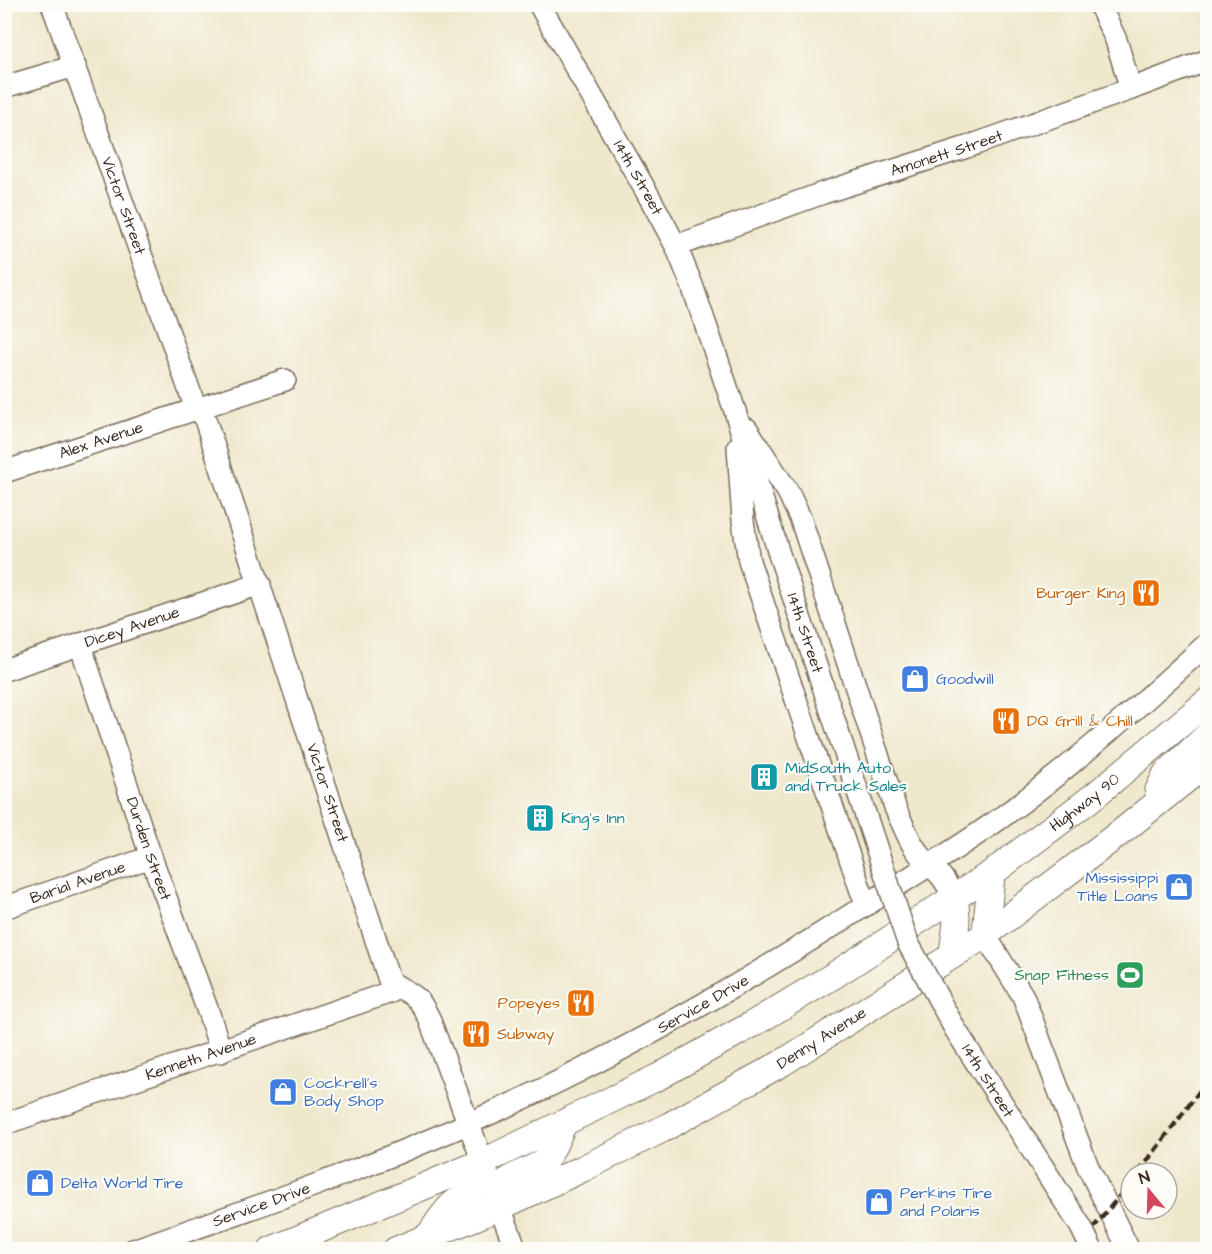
<svg xmlns="http://www.w3.org/2000/svg" width="1212" height="1254" font-family="'Architects Daughter',sans-serif">
<rect width="100%" height="100%" fill="#fdfcf7"/>
<filter id="ink" filterUnits="userSpaceOnUse"><feTurbulence type="fractalNoise" baseFrequency=".0167" numOctaves="2"/><feDisplacementMap in="SourceGraphic" scale="12" xChannelSelector="R" yChannelSelector="G"/><feConvolveMatrix kernelMatrix="1 2 1 2 8 2 1 2 1" color-interpolation-filters="sRGB"/></filter>
<filter id="wash" filterUnits="userSpaceOnUse"><feTurbulence type="fractalNoise" baseFrequency=".008" numOctaves="4" result="noise"/><feDisplacementMap in="SourceGraphic" scale="24" xChannelSelector="R" yChannelSelector="G"/><feGaussianBlur stdDeviation="1.35" result="paint"/><feColorMatrix in="noise" values="0 0 0 0 0 0 0 0 0 0 0 0 0 0 0 0 0 1.4 0 .05"/><feComposite in="paint" operator="in"/></filter>
<g filter="url(#wash)">
<rect width="100%" height="100%" fill="#eee8cc"/>
</g>
<g filter="url(#ink)">
<g fill="none" stroke-linecap="round" stroke-linejoin="round">
<g stroke="#7a6c5b" stroke-width="24">
<g id="minor">
<path id="s1" d="M52,4L196,409"/>
<path id="s2" d="M539,4L650,198L676,246L692,285L735,411L780,557"/>
<path d="M4,87L75,66"/>
<path d="M1131,89L1208,60"/>
<path id="s3" d="M676,246L823,193L967,147L1131,89L1116,40L1099,4"/>
<path id="s4" d="M201,407L389,980C397,988 406,990 415,997C422,1002 425,1011 429,1018L483,1162"/>
<path d="M747,429L788,492L801,520L896,810C904,826 911,848 925,860C941,875 944,878 954,898"/>
<path d="M738,447L743,521L749,561L861,891L868,904"/>
<path id="s5" d="M4,472L285,380"/>
<path id="s6" d="M80,644L151,857L209,1014L221,1052"/>
<path id="s7" d="M4,670L260,584"/>
<path id="s8" d="M4,908L151,857"/>
<path d="M985,935L1023,996L1088,1167L1129,1250"/>
<path id="s9" d="M4,1124L391,992L395,987"/>
<path d="M500,1207L516,1250"/>
<path id="s10" d="M133,1250C269,1203 405,1155 535,1093C649,1038 759,974 866,905C912,876 959,848 1002,817C1075,764 1141,704 1208,643"/>
</g>
</g>
<g stroke="#7a6c5b" stroke-width="28">
<g id="major">
<path d="M1158,791L1166,774L1208,735"/>
<path d="M985,935L992,873"/>
<path d="M952,955C955,935 959,917 954,898"/>
<path d="M500,1207C498,1172 523,1177 543,1162C550,1156 559,1133 564,1123"/>
<path d="M428,1237C435,1227 442,1215 451,1206C467,1189 492,1196 483,1162"/>
<path id="s11" d="M271,1250L483,1162L658,1077L751,1025L833,976L992,873L1094,796L1208,701"/>
<path id="s12" d="M396,1250L500,1207L582,1169L663,1129L782,1063L985,935L1125,829L1208,762"/>
</g>
</g>
<use href="#minor" stroke="#fff" stroke-width="21"/>
<use href="#major" stroke="#fff" stroke-width="26"/>
<path stroke="#3b2a1e" stroke-width="4.5" stroke-dasharray="9 4.5" stroke-linecap="butt" d="M1138,1173L1208,1080
M1075,1250L1131,1182"/>
<g stroke="#7a6c5b" stroke-width="24" stroke-linecap="butt">
<g id="minor-bridge">
<path id="s13" d="M780,557L908,943L955,1029L1081,1227L1092,1250"/>
</g>
</g>
<use href="#minor-bridge" stroke="#fff" stroke-width="21"/>
</g>
</g>
<defs>
<g id="restaurant-square" transform="scale(1.5)"><rect x="-9" y="-9" width="18" height="18" rx="4" fill="#e8710a" stroke="#fdfcf7"/><path d="M-5-6h1v4h1v-4h1v4h1v-4h1v5L-1.5 .5V6h-2V.5L-5-1ZM5-6V6H3V1.5H1.5Q1.5-4 5-6Z" fill="#fff"/></g>
<g id="shop-square" transform="scale(1.5)"><rect x="-9" y="-9" width="18" height="18" rx="4" fill="#3f7fe0" stroke="#fdfcf7"/><path d="M-5-2.5h2.3a2.7 3.5 0 0 1 5.4 0H5L5.5 6h-11ZM-1.5-2.5h3a1.5 2.3 0 0 0-3 0Z" fill="#fff"/></g>
<g id="building-square" transform="scale(1.5)"><rect x="-9" y="-9" width="18" height="18" rx="4" fill="#0f9aa8" stroke="#fdfcf7"/><path d="M-4-6H4V6H1V3H-1V6H-4ZM-2.5-4.3h1.7v1.8h-1.7ZM.8-4.3h1.7v1.8H.8ZM-2.5-1h1.7V.8h-1.7ZM.8-1h1.7V.8H.8Z" fill="#fff"/></g>
<g id="stadium-square" transform="scale(1.5)"><rect x="-9" y="-9" width="18" height="18" rx="4" fill="#2e9e5b" stroke="#fdfcf7"/><path d="M0-5a6.5 5 0 1 0 0 10a6.5 5 0 1 0 0-10ZM-3.5-1.8h7v3.6h-7Z" fill="#fff"/></g>
</defs>
<g fill-rule="evenodd">
<use href="#restaurant-square" x="1146" y="593"/>
<use href="#shop-square" x="915" y="679"/>
<use href="#restaurant-square" x="1006" y="721"/>
<use href="#building-square" x="764" y="777"/>
<use href="#building-square" x="540" y="818"/>
<use href="#shop-square" x="1179" y="887"/>
<use href="#stadium-square" x="1130" y="975"/>
<use href="#restaurant-square" x="581" y="1003"/>
<use href="#restaurant-square" x="476" y="1034"/>
<use href="#shop-square" x="283" y="1092"/>
<use href="#shop-square" x="40" y="1183"/>
<use href="#shop-square" x="879" y="1202"/>
</g>
<g text-anchor="middle" dominant-baseline="central" stroke-width="4.5" stroke-linejoin="round" paint-order="stroke">
<g font-size="16" fill="#3b2a1e" stroke="#fdfcf7">
<text stroke="none"><textPath href="#s3" startOffset="286">Amonett Street</textPath></text>
<text stroke="none"><textPath href="#s2" startOffset="200">14th Street</textPath></text>
<text stroke="none"><textPath href="#s1" startOffset="214">Victor Street</textPath></text>
<text stroke="none"><textPath href="#s5" startOffset="102">Alex Avenue</textPath></text>
<text stroke="none"><textPath href="#s7" startOffset="135">Dicey Avenue</textPath></text>
<text stroke="none"><textPath href="#s13" startOffset="80">14th Street</textPath></text>
<text stroke="none"><textPath href="#s4" startOffset="406">Victor Street</textPath></text>
<text stroke="none"><textPath href="#s11" startOffset="932">Highway 90</textPath></text>
<text stroke="none"><textPath href="#s6" startOffset="216">Durden Street</textPath></text>
<text stroke="none"><textPath href="#s8" startOffset="78">Barial Avenue</textPath></text>
<text stroke="none"><textPath href="#s10" startOffset="622">Service Drive</textPath></text>
<text stroke="none"><textPath href="#s12" startOffset="476">Denny Avenue</textPath></text>
<text stroke="none"><textPath href="#s9" startOffset="208">Kenneth Avenue</textPath></text>
<text stroke="none"><textPath href="#s13" startOffset="566">14th Street</textPath></text>
<text stroke="none"><textPath href="#s10" startOffset="136">Service Drive</textPath></text>
</g>
<g font-size="16" fill="#c56008" stroke="#fdfcf7" text-anchor="end">
<text x="1125" y="593">Burger King</text>
<text x="1027" y="721" text-anchor="start">DQ Grill &amp; Chill</text>
<text x="560" y="1003">Popeyes</text>
<text x="497" y="1034" text-anchor="start">Subway</text>
</g>
<g font-size="16" fill="#366cbe" stroke="#fdfcf7" text-anchor="start">
<text x="936" y="679">Goodwill</text>
<text x="1158" y="878" text-anchor="end">Mississippi<tspan x="1158" dy="18">Title Loans</tspan></text>
<text x="304" y="1083">Cockrell's<tspan x="304" dy="18">Body Shop</tspan></text>
<text x="61" y="1183">Delta World Tire</text>
<text x="900" y="1193">Perkins Tire<tspan x="900" dy="18">and Polaris</tspan></text>
</g>
<g font-size="16" fill="#0d838f" stroke="#fdfcf7" text-anchor="start">
<text x="785" y="768">MidSouth Auto<tspan x="785" dy="18">and Truck Sales</tspan></text>
<text x="561" y="818">King's Inn</text>
</g>
<g font-size="16" fill="#27864d" stroke="#fdfcf7" text-anchor="end">
<text x="1109" y="975">Snap Fitness</text>
</g>
</g>
<rect width="1212" height="1254" fill="none" stroke="#fdfcf7" stroke-width="24"/>
<g transform="translate(1149 1191) rotate(341)"><circle r="28" fill="#fdfcf7" stroke="#afa8a0" stroke-width="1.5"/>
<path d="M0-4.5L10 22L0 15L-10 22Z" fill="#d1495b"/>
<text y="-9" font-size="16" font-weight="bold" text-anchor="middle" fill="#3b2a1e">N</text>
</g>
</svg>
